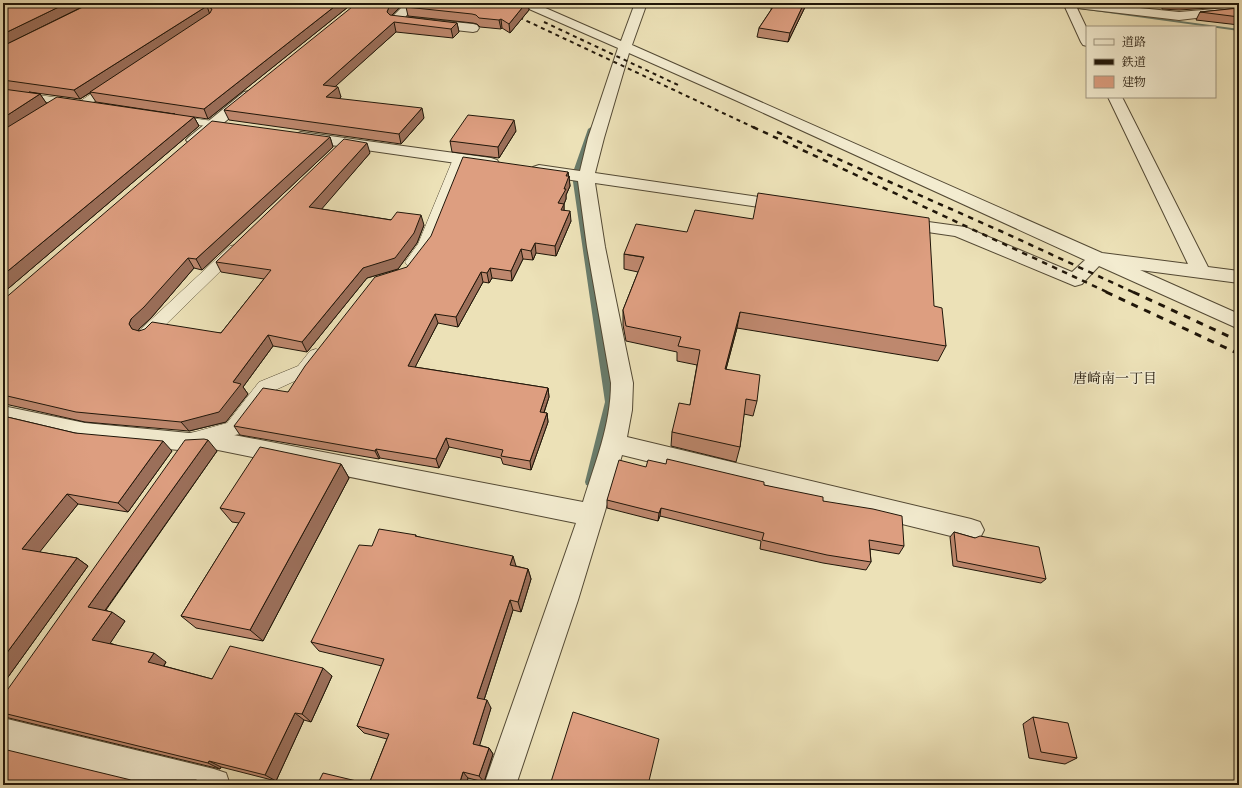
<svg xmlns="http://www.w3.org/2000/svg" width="1242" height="788" font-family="'Libre Bodoni','Noto Serif JP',serif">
<rect width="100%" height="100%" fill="#ece1b7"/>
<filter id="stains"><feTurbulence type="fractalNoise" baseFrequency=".005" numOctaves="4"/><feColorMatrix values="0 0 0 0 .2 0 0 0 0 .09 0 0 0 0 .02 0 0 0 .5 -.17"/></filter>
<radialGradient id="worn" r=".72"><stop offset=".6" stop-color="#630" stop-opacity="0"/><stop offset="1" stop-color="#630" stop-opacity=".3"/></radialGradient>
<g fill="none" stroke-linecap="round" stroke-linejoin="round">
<path fill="#697b6a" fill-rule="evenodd" d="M1036,3H1048L1239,29V31Z
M591,127L594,129L578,175L615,402L595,482L594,485L590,486L586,485L585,482L605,402L572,175L588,129Z"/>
<g stroke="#534934" stroke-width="1">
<path id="lane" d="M111,82L115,83L116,85L115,87L86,107L82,108L77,106L3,96V90L74,100L79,102L107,83Z
M175,116L213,121L217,122L219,124L217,126L213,127L171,121L169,119L171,117Z
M459,155L463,156L465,159C457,179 433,257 416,266C413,267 410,266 407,265L405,262L418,244L453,159L455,156Z
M235,245L240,246L242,249L240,252L152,338L146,340L140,338L138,334L140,330L230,246Z
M316,349L322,351L324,355L310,374L271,392L239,434L197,445L191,443L188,438L191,433L227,423L259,382L298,366L310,351Z"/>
</g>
<g stroke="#534934" stroke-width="2">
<path id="street" d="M406,3H418L405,17L473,24L477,25L479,28L477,31L473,32L392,23L390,20L392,17Z
M518,3H534L621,41L635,3H647L632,45L1102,253L1188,264L1108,97H1122L1208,267L1239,271V283L1140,270L1239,314V329L1099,266L1082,284L1075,286L955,236L893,227L890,223L893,219L899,218L965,227L1072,272L1085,260L735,100L629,53L604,138L595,173L786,201L792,202L794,206L792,210L786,211L595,183L605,247L633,383L632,410L627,437L971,519L980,522L984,530L980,538L971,541L622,455L578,600L516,785H484L576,523L213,449L189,451L85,441L3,422V406L85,423L189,433L213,431L583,502C595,463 611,425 611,383L587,247L578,181L539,175L533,173L531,170L533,167L539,165L580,171L588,138L618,48L520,5Z
M1057,3H1090L1179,12L1239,7V13L1179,20L1077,8L1087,29V46L1083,45L1081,42L1065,7L1059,5Z
M249,91L254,92L256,95L254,98L199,143L194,145L189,143L186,140L189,137L244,92Z
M301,132L491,158L497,160L499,163L497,166L491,168L296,140L293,137L296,134Z
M3,718L214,769L226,773L230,785H148L3,750Z"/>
</g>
<use href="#lane" fill="#f3ecd0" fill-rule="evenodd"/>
<use href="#street" fill="#f3ecd0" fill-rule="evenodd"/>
<path stroke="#201609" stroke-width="2" stroke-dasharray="4 4" stroke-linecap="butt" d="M512,14L755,128
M544,22L678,85"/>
<path stroke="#201609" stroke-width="2.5" stroke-dasharray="5.5 5.5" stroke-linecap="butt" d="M753,127L1109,293
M777,132L1005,233L1135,293"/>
<path stroke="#201609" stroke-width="3" stroke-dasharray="7 7" stroke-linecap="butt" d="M1106,292L1239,354
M1133,292L1239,341"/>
</g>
<path fill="#be886e" stroke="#201609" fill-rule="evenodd" d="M3,3H90L42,27L91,3H353L208,119L194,117L199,126L3,293ZM29,92L80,99L90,93L96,102L175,114L46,103L40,94Z
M404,3L391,16L457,23L459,32L453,38L396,32L335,86L341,97L339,99L424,118L401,144L229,120L224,110Z
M410,3H528L529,10L510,33L502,28L501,29L480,27L477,24L473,23L408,16L406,7Z
M772,3H807L788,42L757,37L759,28L771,10Z
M1162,3H1239V6L1179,10L1162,9Z
M1239,8V25L1196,20L1200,12Z
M516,131L499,158L452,152L450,141Z
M330,137L333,147L202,270L194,268L151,318L139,329L138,331L221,333L264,279L221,272L216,262L370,153L321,209L424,225L417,243L398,269L367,278L307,352L273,346L243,387L248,394L226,422L189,431L85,422L5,404H3V300Z
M568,172L570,186L566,195V199L564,204V211L571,221L556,256L536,253L533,260L523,259L512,281L492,278L489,283L483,282L458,327L438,323L415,367L548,388L549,397L544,413H547L548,422L531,470L503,464L501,458L449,447L439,468L380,458L379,459L240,435L234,426L288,392L407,267Z
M624,254L934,306L946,346L938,361L737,328L726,369L757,401L753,416L744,414L740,447L736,462L671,446L672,432L690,405L697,365L677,361V352L626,341L623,325V310L638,272L624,269Z
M3,416L75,433L172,451L128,512L78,504L39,552L77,558L88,566L3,684Z
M217,451L106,610L125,621L110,643L166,662L164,666L212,679L332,676L311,722L304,720L276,781L221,767L220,769L9,718L3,716V696Z
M341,464L349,478L263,641L196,628L181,616L239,523L232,522L220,508Z
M646,467L764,485L823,501L904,546L899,554L870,549L871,562L866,570L823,563L760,549L761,541L660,516L658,521L607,508V500Z
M954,532L975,538L1046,579L1041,583L953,566L950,537Z
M416,535V536L516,566L528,569L531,579L521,612L513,610L484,700L491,708L479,745L489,748L493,754L484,782L468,778L466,785H317L369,784L387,739L364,733L357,726L382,666L319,651L311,642L372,546Z
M1033,717L1077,758L1065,764L1029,758L1023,724Z"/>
<path fill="#9b6f5a" stroke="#201609" d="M67,3H90L3,46V34Z
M339,3H353L208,119L204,109Z
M393,3H404L391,16L389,21L387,12L389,7Z
M526,3H528L529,10L510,33L509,24Z
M804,3H807L788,42L790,33Z
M207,6L210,15L80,99L74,90Z
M501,19L502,28L501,29L499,20Z
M394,22L396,32L327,94L323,85Z
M457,23L459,32L453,38L451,29Z
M338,87L341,97L330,107L326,97Z
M40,94L47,104L3,132V118Z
M422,108L424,118L401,144L399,134Z
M194,117L199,126L3,293V275Z
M514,120L516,131L499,158L498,147Z
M330,137L333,147L202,270L196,259Z
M367,143L370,153L314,218L309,207Z
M568,172L569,178V176L570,186L566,195V199L564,204V214L559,213L558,203L564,189L566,176Z
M570,211L571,221L556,256L555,246Z
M421,215L424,225L417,243L398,269L367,278L307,352L302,342L363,268Z
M535,243L536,253L533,260L531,251Z
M521,249L523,259L512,281L511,271Z
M188,258L194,268L151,318L139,329L137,335L132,329L129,324L131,319Z
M490,268L492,278L489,283L487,273Z
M481,272L483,282L458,327L456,317Z
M740,312L737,328L722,384L725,369Z
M435,314L438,323L411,375L408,366Z
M268,335L273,346L243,387L248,394L226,422L189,431L181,422L233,382Z
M548,388L549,397L541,421L540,412Z
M547,413L548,422L531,470L530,461Z
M446,438L449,447L439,468L436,459Z
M208,440L217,451L101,616L88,607Z
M163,441L172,451L128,512L118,503Z
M376,449L380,458L379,459L375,451Z
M341,464L349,478L263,641L250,630Z
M67,494L78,504L35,558L22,549Z
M661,508L660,516L658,521L659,513Z
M513,556L516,566L513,576L510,565Z
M77,558L88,566L3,684V658Z
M528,569L531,579L521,612L518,602Z
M510,600L513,610L482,706L477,698Z
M112,612L125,621L107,648L92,640Z
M154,653L166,662L161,670L148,662Z
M323,668L332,676L311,722L302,714Z
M487,700L491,708L478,751L473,744Z
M295,713L304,720L276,781L265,775Z
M489,748L493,754L484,782L479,776Z
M209,761L221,767L220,769L208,763Z
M463,772L468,778L466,785H459Z
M196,780L207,785H194Z"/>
<path fill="#dd9e80" stroke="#201609" d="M3,3H67L3,34Z
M91,3H339L204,109L90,92L210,13L212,9L207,6L74,90L3,80V46Z
M357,3H393L389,7L387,12L390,15L457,23L451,29L394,22L323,85L338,87L326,97L422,108L399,134L224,110Z
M410,3H526L509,24L501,19L499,20L479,18L476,15L472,14L406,7Z
M772,3H804L790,33L759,28L775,4Z
M1239,8V17L1200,12Z
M3,89L40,94L3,118Z
M57,97L194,117L3,275V130Z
M468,115L514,120L498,147L450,141Z
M212,121L330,137L196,259L188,258L144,307L131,319L129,324L132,329L139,331L145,329L152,322L221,333L271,270L216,262L344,139L367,143L309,207L391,220L397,212L421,215L414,233L395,258L363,268L302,342L268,335L233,382L241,384L219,412L181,422L76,412L3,395V300Z
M463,157L568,172L566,176H569L564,189H566L558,203L564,204L561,210L570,211L555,246L535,243L531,251L521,249L511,271L490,268L487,273L481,272L456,317L435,314L408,366L548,388L540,412L547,413L530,461L501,456L503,450L446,438L436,459L376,449L375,451L234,426L263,388L288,392L305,366L375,277L407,267L431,236Z
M758,193L929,218L934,306L942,308L946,346L740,312L725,369L760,375L757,401L746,399L740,447L672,432L679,403L690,405L700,350L678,346L681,337L626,326L623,310L644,257L624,254L636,224L687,232L695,210L753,219Z
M3,416L75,433L163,441L118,503L67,494L22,549L77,558L3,658Z
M204,439L208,440L88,607L112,612L92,640L154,653L148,662L212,679L230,646L323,668L302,714L295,713L265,775L209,761L208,763L3,713V696L185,440Z
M260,447L341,464L250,630L181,616L245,513L220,508Z
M667,459L764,482V485L823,497V501L873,509L902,516L904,546L869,540L871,562L827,555L762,540L764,533L661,508L659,513L607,500L619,460L646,467L648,460L666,464Z
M379,529L416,535L415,536L513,556L510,565L528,569L518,602L510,600L477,698L487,700L473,744L489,748L479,776L463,772L459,785H317L323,773L369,784L389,734L357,726L384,659L311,642L359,545L372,546Z
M954,532L975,538L980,536L1039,547L1046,579L957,561Z
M573,712L659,739L648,785H550Z
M1033,717L1068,723L1077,758L1041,752Z
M3,749L131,780H196L194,785H3Z"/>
<g text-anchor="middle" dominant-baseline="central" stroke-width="3" stroke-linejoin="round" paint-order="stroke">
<g font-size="14" fill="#201609" stroke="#f3ecd0">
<text x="1115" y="379">唐崎南一丁目</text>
</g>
</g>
<rect width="1242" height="788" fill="none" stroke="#ece1b7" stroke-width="16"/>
<rect x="4" y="4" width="1234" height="780" fill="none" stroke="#201609" stroke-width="2"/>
<rect x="8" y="8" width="1226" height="772" fill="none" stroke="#201609"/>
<rect x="1086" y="26" width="130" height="72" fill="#f3ecd0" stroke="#9f9680"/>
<rect x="1094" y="39" width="20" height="6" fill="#f3ecd0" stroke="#9f9680"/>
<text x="1122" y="46" font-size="12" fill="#201609">道路</text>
<rect x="1094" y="59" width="20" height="6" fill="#201609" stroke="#9f9680"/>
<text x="1122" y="66" font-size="12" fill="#201609">鉄道</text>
<rect x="1094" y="76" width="20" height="12" fill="#dd9e80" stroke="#9f9680"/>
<text x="1122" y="86" font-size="12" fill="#201609">建物</text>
<rect width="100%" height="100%" filter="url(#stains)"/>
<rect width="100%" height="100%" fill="url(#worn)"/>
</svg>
